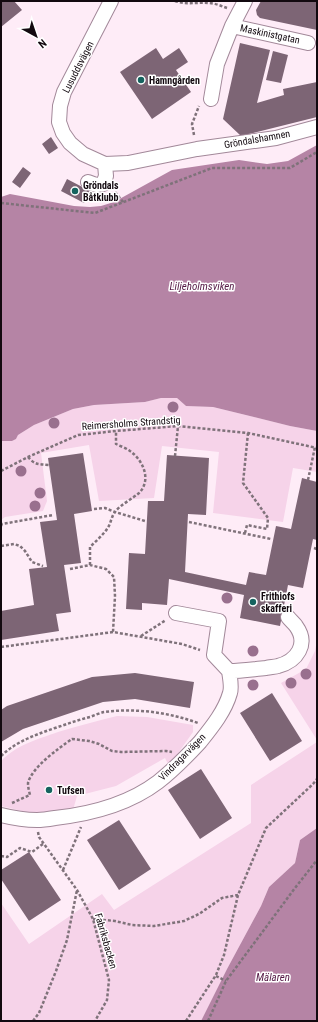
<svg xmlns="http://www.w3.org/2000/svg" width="318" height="1022" font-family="'Roboto Condensed',sans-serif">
<rect width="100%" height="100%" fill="#feecf7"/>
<path fill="#f6d3e9" d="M161,398H177L186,406L213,407L290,426L317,431V472L293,468L283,522L213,513L219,452L162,446L154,498L99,501L89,445L41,453L47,501L43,511L5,517L1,520V443L2,441H12L16,439L18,435L34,425L73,409L94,405L145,402Z
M317,640V740L281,683L306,669L315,651Z
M117,716L147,717L193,725V732L169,766L165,758L116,786L77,796L73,810L34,814L1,806V761C18,744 36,740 58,732C77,726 97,721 117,716Z
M317,742V828L300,840L295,863L269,887L261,906L227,969L201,1021H1V903L29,944L102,894L114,910L251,823V785Z"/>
<path fill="#b584a5" d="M317,145V431L290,426L213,407L186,406L177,398H161L145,402L94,405L73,409L34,425L18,435L16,439L12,441H2L1,443V197L10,194L74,206L90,207L101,206L114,202L172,170L239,160L267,164L288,161Z
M317,828V1021H201L227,969L261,906L269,887L295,863L300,840Z"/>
<path fill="#7d6575" d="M1,1H14L22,10L1,27Z
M261,1H317V30L260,18L257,15L256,10Z
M240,43L270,50L257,103L284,95L283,89L317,82V117L241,136L223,119Z
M156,48L163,59L179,48L188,62L176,70L191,92L152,119L120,72Z
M273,51L288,55L281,83L266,80Z
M51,137L58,148L49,154L42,144Z
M23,167L31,173L20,188L12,182Z
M67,179L90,191L84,203L61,191Z
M83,453L92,511L74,514L81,563L64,565L71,612L56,614L59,631L1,640V611L34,605L29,569L47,567L40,522L57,520L48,458Z
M167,455L209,458L206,515L188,514L185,572L246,585L249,572L266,575L276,526L291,529L302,478L317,482V540L313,539L303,588L288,585L280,626L240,618L244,595L169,579L167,605L142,603V610L126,609L129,553L145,554L148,501H164Z
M135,673L194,682L190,708L135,699L103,702L23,729L1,742V710L7,706L92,677Z
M272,693L302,741L270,761L240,713Z
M201,769L232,818L200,839L168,790Z
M119,820L151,869L119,890L87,840Z
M29,852L61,900L29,921L1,879V870Z"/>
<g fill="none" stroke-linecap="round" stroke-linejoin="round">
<g stroke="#a28899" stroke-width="16">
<path id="minor" d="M111,1L64,92L60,106L59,122L63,133L70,143L83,154L105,164L128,163L197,149L276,138L317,127
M232,26L308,43
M211,99L217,64L232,26L245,1
M88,182L96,185L103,184L106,176L105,164
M176,613L219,621L214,655L229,671
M229,671C242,671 254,669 266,668C270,667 275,667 278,666C297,661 309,644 296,626C294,623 290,620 288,617
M1,815C13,818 25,820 37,820C43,820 49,819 55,818C91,814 129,804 158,782C172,771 188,755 200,742C212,727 225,711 230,693C232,687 230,678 229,671"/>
</g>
<path stroke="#7f727a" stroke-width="2.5" stroke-dasharray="3 2" stroke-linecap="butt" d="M175,1C186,5 197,2 208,3C215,3 221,6 227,8
M194,135L192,124L199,106
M115,192L123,202
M1,203L95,213L212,168H290L317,152
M175,456L178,426
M28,457C35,465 38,464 49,465
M1,471L28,457L78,435L116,431L178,426L248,433L317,448
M308,480L315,447
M94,509L105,508L115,512L145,521
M189,522L271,539
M1,526L2,524L53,515
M245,533L247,525L267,529L268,518L243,483L248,433
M1,546L14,544L20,546L25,551L32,562L43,566
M314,548L317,549
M90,565V547C96,541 103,535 107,529C111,524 111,517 115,512C120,505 132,499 139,493C152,480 143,460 130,451C126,448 120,446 116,444V431
M70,569L90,565L106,569L114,577L115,596L113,632
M141,636L166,620
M1,647L113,632L182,644L200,650
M1,756C17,741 35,735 55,728C67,724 78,720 90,717C95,715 100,713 104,712C135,708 168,712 198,723
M12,803L30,795C29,791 28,787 28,783C32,767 59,748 72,739L89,741L99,744L112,751L121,752L166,751L172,752
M38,832L39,837L77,890L93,919L109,980L107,1000L95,1021
M1,856L7,857L20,848L32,852L43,844
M63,870L81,827
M93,919L115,921L132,925L154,926L184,921L199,914L222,898L238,895
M216,976L226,981
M33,1021L39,1013L56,971L67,940L77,890
M186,1021L216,975L224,955L238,895L266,828L313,784L317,779
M208,1021L226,981L295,888L317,860"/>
<use href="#minor" stroke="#fff" stroke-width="14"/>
</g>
<g fill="#99708e">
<circle cx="173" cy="407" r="5.5"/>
<circle cx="54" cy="423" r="5.5"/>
<circle cx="21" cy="471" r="5.5"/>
<circle cx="40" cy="493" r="5.5"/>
<circle cx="35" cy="506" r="5.5"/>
<circle cx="227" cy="598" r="5.5"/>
<circle cx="253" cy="651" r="5.5"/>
<circle cx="306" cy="674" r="5.5"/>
<circle cx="291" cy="683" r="5.5"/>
<circle cx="253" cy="685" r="5.5"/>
</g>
<g fill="#15635f" stroke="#fff" stroke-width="1.5">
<circle cx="141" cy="80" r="4"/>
<circle cx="75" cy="191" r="4"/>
<circle cx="253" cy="602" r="4"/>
<circle cx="49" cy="790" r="4"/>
</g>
<g text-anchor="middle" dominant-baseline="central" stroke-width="3" stroke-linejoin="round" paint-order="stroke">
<g font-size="10" fill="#12090f" stroke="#fff">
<text transform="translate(270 34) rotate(12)">Maskinistgatan</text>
<text transform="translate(78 67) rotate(-63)">Lusuddsvägen</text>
<text transform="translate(257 139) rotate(-10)">Gröndalshamnen</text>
<text transform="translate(131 423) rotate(-4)">Reimersholms Strandstig</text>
<text transform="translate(182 757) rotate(-45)">Vindragarvägen</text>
<text transform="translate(106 941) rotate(74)">Fabriksbacken</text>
</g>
<g font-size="10" font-weight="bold" fill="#12090f" stroke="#fff" text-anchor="start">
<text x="149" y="80">Hamngården</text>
<text x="83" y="185">Gröndals<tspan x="83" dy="12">Båtklubb</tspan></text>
<text x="261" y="596">Frithiofs<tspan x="261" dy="12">skafferi</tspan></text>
<text x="57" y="790">Tufsen</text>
</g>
<g font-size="11" font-style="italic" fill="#551a46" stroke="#fff">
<text x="202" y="286">Liljeholmsviken</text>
<text x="273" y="977">Mälaren</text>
</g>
</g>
<rect width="318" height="1022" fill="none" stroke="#12090f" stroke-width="4"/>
<g transform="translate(36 36) rotate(140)" stroke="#ffffff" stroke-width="3" paint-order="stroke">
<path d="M0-3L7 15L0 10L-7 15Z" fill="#12090f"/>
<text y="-6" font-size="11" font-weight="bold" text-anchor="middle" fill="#12090f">N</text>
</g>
</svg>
